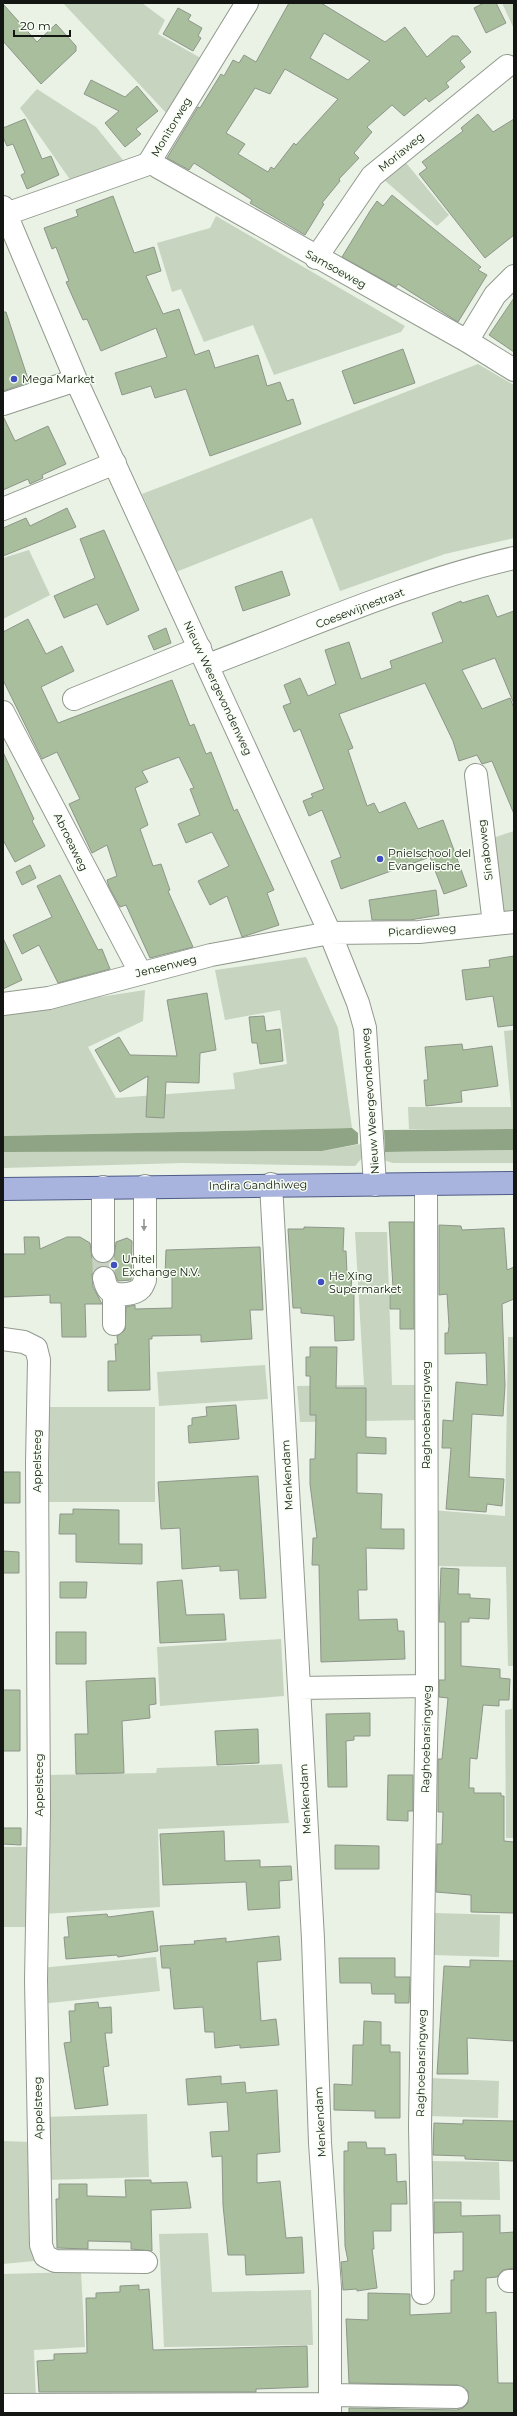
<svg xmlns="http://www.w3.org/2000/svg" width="517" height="2416" font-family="Montserrat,sans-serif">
<rect width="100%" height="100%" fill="#e9f2e5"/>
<path fill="#c7d4c0" d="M63,3H142L165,20L158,34L206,61L170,117Z
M502,3H514V29Z
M37,89L96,127L131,170L78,191L20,108Z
M402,158L449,215L437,226L382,178Z
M216,216L405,326L401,332L274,375L253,325L204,342L181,289L172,292L157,243L210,228Z
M478,364L514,385V538L445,554L340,591L312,518L176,572L142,494Z
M29,550L50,595L3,619V558Z
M514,831V927L504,926L490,839Z
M306,957L338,1028L352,1128L3,1136V1012L145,990L143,1021L88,1047L116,1098L235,1089L233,1073L287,1064L280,1010L225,1020L215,970Z
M514,1030V1129H409L408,1107H511L504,1031Z
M361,1144L362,1158L355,1166L183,1163L3,1168V1152L322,1151Z
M514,1150V1163H393L383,1160L385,1152Z
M355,1232H387L392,1385H420L421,1420L300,1422L297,1386L364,1385Z
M508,1337H514V1838H506L505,1710L512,1709L513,1666H508L506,1567L433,1566L432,1510L505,1516Z
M265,1365L268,1399L159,1406L157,1372Z
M42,1407H155V1502H42Z
M281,1639L284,1696L160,1706L157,1647Z
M282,1764L289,1823L158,1829L160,1907L43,1914L45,1775L156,1773L157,1768Z
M3,1847H31L30,1927H3Z
M435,1913L500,1915L499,1957L433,1955Z
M156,1957L160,1991L41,2004L40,1968Z
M428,2078L499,2081L498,2118L428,2116Z
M147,2114L149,2177L44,2180L42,2117Z
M3,2141L31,2142L36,2256L34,2261L3,2264Z
M428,2161L499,2162L500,2200L428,2199Z
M208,2233L212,2292L311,2290L313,2345L164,2347L159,2234Z
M81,2272L85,2347L34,2350L36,2401H3V2274Z"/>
<path fill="#8fa485" d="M352,1128L358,1133V1144L322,1151L3,1152V1136Z
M514,1129V1150L385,1152L384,1130Z"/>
<path fill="#a8be9d" stroke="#8e968a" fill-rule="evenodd" d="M289,3H321L385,42L405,27L427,57L452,36H458L471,52L460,61L465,67L446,83L449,87L429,102L426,98L404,116L392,105L367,127L372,132L354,153L359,158L339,179L340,181L322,203L324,204L305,235L250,203L252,200L194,163L189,170L167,158L198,107L200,108L221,74L224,76L233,60L239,63L244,55L256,62ZM324,33L370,61L348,80L310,58ZM285,69L338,99L296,145L294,143L274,169L271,167L268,172L238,154L245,144L226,133L255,88L270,94Z
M484,3H496L506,23L486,33L474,8Z
M3,4L37,42L56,24L76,46V51L41,84L3,41Z
M178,8L191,15L188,20L202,28L198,36L201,38L193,51L163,34Z
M91,80L125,97L137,86L158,111L136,129L141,134L125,147L105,123L119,111L84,94Z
M478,114L493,132L514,119V235L485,258L419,174L427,168L422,162L463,131L461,128Z
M25,119L42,159L51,156L59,175L27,189L21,175L25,173L13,144L7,146L3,137V128Z
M392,195L481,267L478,270L487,275L458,322L398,284L396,287L342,257L370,211L377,201L383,206Z
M113,196L134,253L154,247L161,271L146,276L163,314L179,309L195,355L209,350L215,368L258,355L267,386L280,382L287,401L293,399L301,424L210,456L186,389L155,398L151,386L122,395L115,373L167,357L156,328L101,351L87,319L83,320L66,282L69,281L56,247L52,249L44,228L78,216L76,210Z
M514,298V352L489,335Z
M3,312H6L29,382L3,391Z
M403,349L415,383L354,404L342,371Z
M3,416L15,441L48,426L66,464L42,475L43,478L30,484L28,479L3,490Z
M67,508L76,527L3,556V528L26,518L30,526Z
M104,530L139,610L107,625L97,604L64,618L54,596L95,578L80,539Z
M282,571L290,595L243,611L235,587Z
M488,595L497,617L514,611V704L495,658L462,670L482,709L510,698L514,708V814L492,761L482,764L477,755L459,761L453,741L425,683L339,714L353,748L348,750L367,806L374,803L379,813L405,802L418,829L443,820L467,886L444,894L430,857L341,889L331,861L341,857L322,810L309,816L303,801L313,797L311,794L324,789L300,729L294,732L283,706L291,703L284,685L300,678L308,696L336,684L325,650L349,642L361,679L392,668L390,661L443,642L432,613L461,601L462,603Z
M28,619L46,654L62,646L74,671L41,687L58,723L172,680L190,726L194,724L206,754L211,752L234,811L237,809L274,890L267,893L279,925L242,937L227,896L210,905L198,881L229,866L212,832L186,843L178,824L200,815L190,789L194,788L179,757L142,771L148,782L135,788L148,825L140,829L153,866L161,864L170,890L168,891L193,947L150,958L126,905L120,907L109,887L107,880L117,876L107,845L92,853L69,804L80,799L57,752L42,759L3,680V632Z
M166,628L171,643L154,650L148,636Z
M3,752L34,819L32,821L45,846L15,862L3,840Z
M30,865L36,878L22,885L16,872Z
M60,875L98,950L102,949L110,969L58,983L39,945L22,954L13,935L52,917L37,886Z
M436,890L439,915L410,920H372L369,900Z
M3,938L22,980L3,989Z
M514,956V1025L498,1027L493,996L466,1000L462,970L490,967L489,960Z
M207,993L216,1050L200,1053L199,1083L166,1082L164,1118L146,1117L148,1076L120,1092L95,1050L119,1037L130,1055L177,1056L167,1000Z
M264,1016L266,1031L280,1029L283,1061L260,1064L257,1043H252L249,1017Z
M462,1044L463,1050L492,1046L498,1086L461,1091L462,1102L426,1106L424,1080H428L425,1047Z
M389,1222H414V1329H400V1309H390V1287H393Z
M439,1225L461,1226L462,1230L504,1228L507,1270L514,1267V1299L502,1304L505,1386L503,1416L472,1414L469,1477L504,1479L502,1506L487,1504L486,1512L446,1509L451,1448H442L443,1420L453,1421L456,1382L487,1385L486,1353L445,1354V1333H448L449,1326L447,1294L439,1295Z
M304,1227L344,1228L343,1251H346L347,1273H352L351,1290H354V1340L335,1341L334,1316L301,1313V1308H293L288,1229H304Z
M24,1237H39L40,1249L67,1237H80L90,1243L92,1258L103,1263L114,1258L116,1242L127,1238L132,1241L131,1280L118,1281L113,1270L107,1266H101L92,1274L93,1287L102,1304H85L86,1337H62L61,1303H50V1295L3,1297V1254H25Z
M260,1247L263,1310H250L252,1339L201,1342V1335L152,1336V1339H149L150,1390L108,1391V1361H116L115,1344H118L117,1336L125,1330L126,1307L135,1305V1309L172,1308V1276H165L166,1250Z
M310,1347H337L336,1388H366V1437L386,1438V1454L357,1453V1493L382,1494L381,1529H404V1549L366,1548L367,1590H358L359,1620L397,1619L398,1631H404L405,1659L321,1662L319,1565H312L313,1538H317L310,1484V1459H315L316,1415H310V1376H306V1357H310Z
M236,1405L239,1439L189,1443L188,1426L192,1425V1418L207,1416L206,1407Z
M3,1472H20V1503H3Z
M258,1476L266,1598L240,1599L238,1570L220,1571V1566L182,1569L180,1528L161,1529L158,1482Z
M73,1509L119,1510V1544H142V1564L76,1562V1534H59L60,1514H73Z
M3,1551L19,1552V1573H3Z
M441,1568L459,1569L458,1594H470V1598L490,1599L489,1619L469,1618V1622H461V1666L500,1669V1678L510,1679L509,1700H499V1706L483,1705L477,1759L470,1758L469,1788H474V1793H501V1796H504V1841L514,1842V1913L471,1912V1895L436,1892L437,1844H442L443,1812H438V1759H442L448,1698L439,1697V1680H445V1622H439Z
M182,1580L186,1615L224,1614L226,1640L160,1643L157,1582Z
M60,1582H87L86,1598H60Z
M56,1632H86V1664H56Z
M155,1678L156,1704L149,1705L150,1718L122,1721L124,1773L76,1774L75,1734H88L86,1681Z
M3,1690H20V1751H3Z
M370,1713V1736H354V1740L346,1741L347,1787H328L326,1714Z
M258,1729L259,1763L217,1765L215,1731Z
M388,1775H413V1811H408V1821L387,1820Z
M3,1828H21V1845L3,1844Z
M224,1831L225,1861L260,1860V1867L291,1866L292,1880L279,1881L280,1908L248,1910L246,1882L163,1885L160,1834Z
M335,1845L379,1846V1869H335Z
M153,1911L158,1951L118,1957L117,1955L66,1959L64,1937H69L67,1917L107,1914L108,1917Z
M279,1936L281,1960L257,1962L261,2021L276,2019L279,2045L240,2048V2045L215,2048L214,2032H205L203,2007L174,2009L170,1968H162L160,1946L195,1944L194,1941L226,1938V1942Z
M339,1958H395V1977H410L409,2003H395V1994H372L371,1983H340Z
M470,1960L514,1961V2041L467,2038L468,2074H437L444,1966L470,1967Z
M98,2002L99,2008L111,2007L112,2033H105L109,2066L103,2067L108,2105L75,2109L64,2043L71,2042L69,2011H75V2004Z
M364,2021L381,2022V2045H390V2052H400V2118H375V2111L334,2110V2084L352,2085L353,2045H363Z
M221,2076V2084L245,2082L246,2093L277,2090L280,2152L257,2154V2183L280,2181L286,2238L302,2237L304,2273L246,2275L245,2255H228L223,2205L222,2156L212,2157L210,2132L229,2131L227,2102L188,2105L186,2079Z
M463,2120L514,2121V2161L465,2159V2156L433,2155L434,2123L463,2124Z
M348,2142H366L367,2148H385V2155L396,2154L397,2182L406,2181L407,2204H391V2231H373L374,2249H372L377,2288L357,2291V2289L343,2290L341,2262L348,2261L345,2246L344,2189V2151H348Z
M125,2180H151V2183L187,2182L191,2208L151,2210L152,2251L131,2249V2242L88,2241V2249L57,2248L56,2199H59V2184H87V2196L126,2197Z
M434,2202H461V2216L500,2215V2233L514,2232V2268L503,2270L497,2277L486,2278V2313L496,2312L498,2383H514V2413H349V2408L457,2410L463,2408L468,2403V2391L458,2385L349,2383L346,2319L368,2320V2293L410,2294V2315L451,2313V2280H454V2271H463V2232L434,2233Z
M139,2285V2290L149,2289L153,2350L307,2346L308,2387L256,2389V2392H39L37,2361L54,2360V2354L87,2353L86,2298H96V2293L120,2292V2286Z"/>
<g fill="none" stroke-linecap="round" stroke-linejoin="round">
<path stroke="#c9d1c5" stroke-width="22" stroke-dasharray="22 11" stroke-linecap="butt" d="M103,1251L104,1278"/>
<g stroke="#929a8e" stroke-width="24">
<path id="minor" d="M158,167L467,341L514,370
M3,207L76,380L330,933L358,1003L365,1028L375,1185
M6,214L148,164L247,3
M316,258L372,176L507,66
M467,341L495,295L514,276
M3,404L76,380
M3,509L115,463
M208,665C309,627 409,582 514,558
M74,699L200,648
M3,712L140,972
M476,775L494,924
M3,1004L49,998L211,955L330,933L419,932L514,922
M271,1184L313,1939L320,2143L330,2288V2413
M103,1251V1187
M104,1278C105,1282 106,1287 109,1290C115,1297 135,1295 141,1288C143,1286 144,1282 145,1280V1186
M114,1324V1293
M3,1339L24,1342L36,1348L39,1360L37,1463L39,1813L36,1980L41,2245L45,2256L55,2261L146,2262
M299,1688L427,1686
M509,2281H514
M423,2293L420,2126L427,1686L426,1185
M331,2395L457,2397
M3,2405L330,2404"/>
</g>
<g stroke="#4f5c88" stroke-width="24">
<path id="major" d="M3,1189L514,1183"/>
</g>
<use href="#minor" stroke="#fff" stroke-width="22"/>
<use href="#major" stroke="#a9b4de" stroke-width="22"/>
</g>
<defs><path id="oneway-solid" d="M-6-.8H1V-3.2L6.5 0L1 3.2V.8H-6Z"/></defs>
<use fill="#959694" href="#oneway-solid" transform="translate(144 1225) rotate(90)"/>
<g fill="#3f4ec1" stroke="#f6fff2" stroke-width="1.5">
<circle cx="14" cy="379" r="4"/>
<circle cx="380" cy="859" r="4"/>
<circle cx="114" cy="1265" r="4"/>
<circle cx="321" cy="1282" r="4"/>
</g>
<g text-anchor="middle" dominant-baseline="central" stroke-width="3" stroke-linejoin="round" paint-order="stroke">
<g font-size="11" fill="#131612" stroke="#f6fff2">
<text transform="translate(171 127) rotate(-59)">Monitorweg</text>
<text transform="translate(401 152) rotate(-39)">Moriaweg</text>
<text transform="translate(336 269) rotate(29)">Samsoeweg</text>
<text transform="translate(360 608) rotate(-21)">Coesewijnestraat</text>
<text transform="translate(218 688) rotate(65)">Nieuw Weergevondenweg</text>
<text transform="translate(71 842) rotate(64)">Abroeaweg</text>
<text transform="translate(485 850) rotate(-97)">Sinaboweg</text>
<text transform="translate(422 930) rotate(-4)">Picardieweg</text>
<text transform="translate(166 966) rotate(-14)">Jensenweg</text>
<text transform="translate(370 1101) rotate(-94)">Nieuw Weergevondenweg</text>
<text transform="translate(258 1185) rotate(-1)">Indira Gandhiweg</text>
<text transform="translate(426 1415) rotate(-90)">Raghoebarsingweg</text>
<text transform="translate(37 1461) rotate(-90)">Appelsteeg</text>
<text transform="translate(287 1475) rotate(-93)">Menkendam</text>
<text transform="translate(426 1739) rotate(-89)">Raghoebarsingweg</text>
<text transform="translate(39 1785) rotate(-90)">Appelsteeg</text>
<text transform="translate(305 1799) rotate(-93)">Menkendam</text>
<text transform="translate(421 2063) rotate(-89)">Raghoebarsingweg</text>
<text transform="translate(38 2108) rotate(-91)">Appelsteeg</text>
<text transform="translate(320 2122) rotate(-93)">Menkendam</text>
</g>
<g font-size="11" fill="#131612" stroke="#f6fff2" text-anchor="start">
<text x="22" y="379">Mega Market</text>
<text x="388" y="853">Pnielschool del<tspan x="388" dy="13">Evangelische</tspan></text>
<text x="122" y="1259">Unitel<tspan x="122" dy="13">Exchange N.V.</tspan></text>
<text x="329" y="1276">He Xing<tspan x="329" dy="13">Supermarket</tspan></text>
</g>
</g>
<rect width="517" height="2416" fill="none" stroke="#131612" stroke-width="8"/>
<path d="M14 30v6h56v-6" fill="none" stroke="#131612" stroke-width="2"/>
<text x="20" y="30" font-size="12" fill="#131612" stroke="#f6fff2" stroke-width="3" paint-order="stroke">20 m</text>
</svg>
